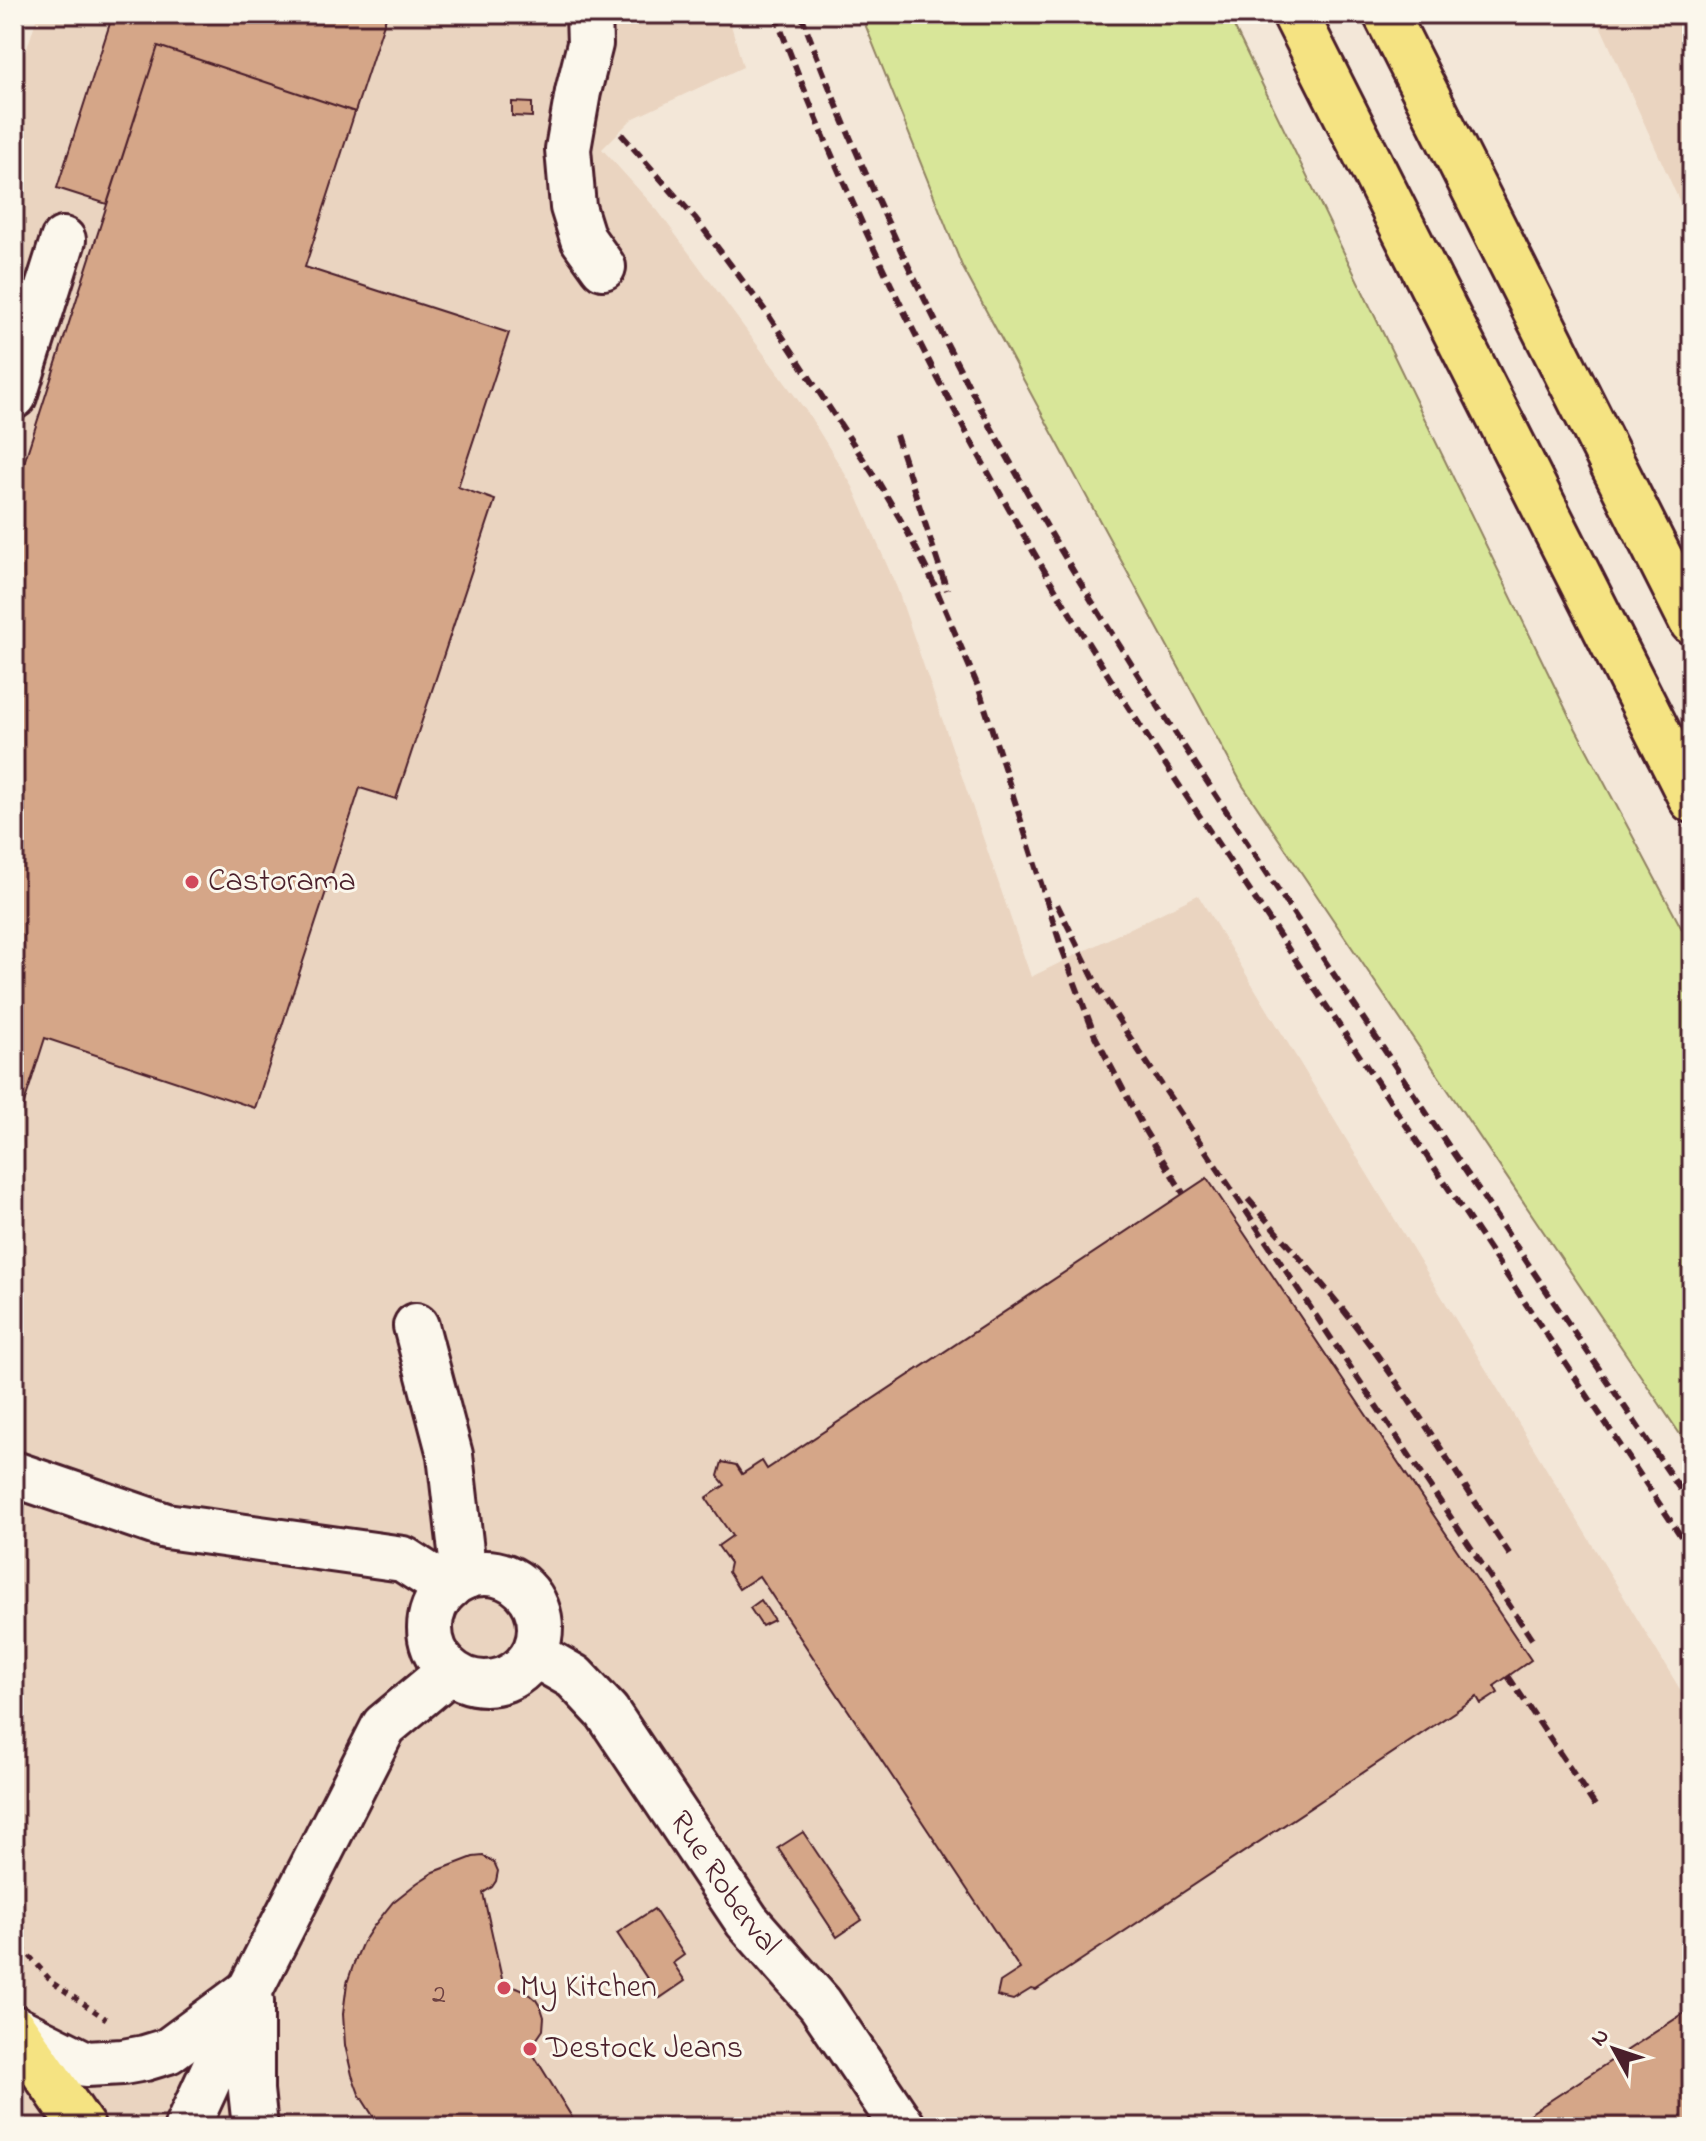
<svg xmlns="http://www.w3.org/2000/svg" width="1706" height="2141" font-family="'Indie Flower',sans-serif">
<rect width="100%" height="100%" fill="#f3e7d8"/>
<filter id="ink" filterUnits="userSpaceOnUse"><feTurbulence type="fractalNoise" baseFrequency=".0125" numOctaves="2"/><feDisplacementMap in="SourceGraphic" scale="16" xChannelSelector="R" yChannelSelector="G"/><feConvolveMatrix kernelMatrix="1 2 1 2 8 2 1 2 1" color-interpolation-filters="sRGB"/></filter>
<g filter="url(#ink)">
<path fill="#ead4c0" d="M38,14H728L743,67L632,119L602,149L658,211L809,415L853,487L897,588L1031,977L1198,895L1692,1709V2127H14V89Z
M1595,14H1692V229Z"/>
<path fill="#d8e699" stroke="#918262" stroke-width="2" d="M861,14H1228L1570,718L1692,948V1452L1243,786L962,266Z"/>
<path fill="#d5a688" stroke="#4a1f2b" stroke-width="2" d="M113,14H387L355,112L158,46L107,204L57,188Z
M158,46L355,112L305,267L509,333L458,487L495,500L396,799L360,788L255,1108L45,1038L14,1135V494Z
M512,102L532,103V117L512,116Z
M1207,1178L1531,1660L1494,1686L1498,1693L1481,1704L1477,1697L1036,1990L1031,1989L1013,2000L997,1996L1000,1982L1020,1969L759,1576L739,1589L728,1572L730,1563L718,1546L732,1536L706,1498L725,1485L718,1476L722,1462L736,1465L742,1474L762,1461L767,1469Z
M761,1600L774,1620L762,1626L750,1608Z
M803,1832L862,1920L837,1937L778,1848Z
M483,1856L494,1862L498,1871L496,1881L492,1887L483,1893L504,1988L517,1987L526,1991L536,2000L541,2008L544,2017L543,2030L530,2049L578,2127H380L359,2094L352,2075L345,2045L343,2014L347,1983L354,1963L362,1944L373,1927L393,1902L417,1883L434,1872L473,1857Z
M654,1909L684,1955L673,1963L685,1981L660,1998L617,1933Z
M1689,2010L1692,2015V2127H1516L1514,2124Z"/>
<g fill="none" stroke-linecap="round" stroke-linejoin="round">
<g stroke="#4a1f2b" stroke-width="50">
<g id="minor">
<path d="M589,14L590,44L578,92L568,149L573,207L583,239L603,267"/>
<path d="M14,396L63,240"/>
<path d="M416,1326L450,1455L464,1577"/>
<path d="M14,1474L166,1526L403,1559L448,1588"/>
<circle cx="485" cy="1628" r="55"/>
<path id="s1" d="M534,1654L574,1677L607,1712L747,1921L820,2004L903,2127"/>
<path d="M251,2001V2090L255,2127"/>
<path d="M14,2028L86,2064L123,2062L145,2058L168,2051L245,1994"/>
<path d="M187,2127L250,1990L384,1726L450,1671"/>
</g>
</g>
<g stroke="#4a1f2b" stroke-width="50">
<path id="major" d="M14,2029L82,2127"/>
</g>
<g stroke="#4a1f2b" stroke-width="50">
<path id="highway" d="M1295,14L1692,800
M1386,14L1692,622"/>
</g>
<path stroke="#4a1f2b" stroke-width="5" stroke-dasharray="6 6" stroke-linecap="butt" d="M14,1938L53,1983L106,2019"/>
<use href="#minor" stroke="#fbf7ec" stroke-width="44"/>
<use href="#major" stroke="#f5e382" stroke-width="44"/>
<use href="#highway" stroke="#f5e382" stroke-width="44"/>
<path stroke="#4a1f2b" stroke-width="6" stroke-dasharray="12 6" stroke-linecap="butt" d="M775,14C859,238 967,447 1093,651C1156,753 1224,852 1291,953C1424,1153 1559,1352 1692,1553
M801,14C870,200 960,379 1060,549C1125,657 1194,762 1263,867C1404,1082 1549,1294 1692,1507
M621,134L696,219L767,313L879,483L906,529L934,584L979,689L1061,946L1095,1036L1145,1131L1183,1193
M896,435L947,590
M1057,904L1099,989L1127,1033L1532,1639
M1248,1199C1283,1239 1319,1279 1352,1321C1409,1395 1458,1477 1510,1555
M1508,1676L1598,1810"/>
</g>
</g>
<g fill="#d1495b" stroke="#fbf7ec" stroke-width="3">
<circle cx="192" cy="882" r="8"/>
<circle cx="504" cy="1988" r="8"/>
<circle cx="530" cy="2049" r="8"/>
</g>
<g text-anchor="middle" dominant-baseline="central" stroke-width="6" stroke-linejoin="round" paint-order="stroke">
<g font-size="28" fill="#6d4142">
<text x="439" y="1995">2</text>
</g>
<g font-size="32" fill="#4a1f2b" stroke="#fbf7ec" text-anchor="start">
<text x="208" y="882">Castorama</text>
<text x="520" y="1988">My Kitchen</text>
<text x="546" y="2049">Destock Jeans</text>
</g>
<g font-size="32" fill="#4a1f2b" stroke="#fbf7ec">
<text stroke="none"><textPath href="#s1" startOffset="302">Rue Roberval</textPath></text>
</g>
</g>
<rect width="1706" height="2141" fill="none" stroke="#fbf7ec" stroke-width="48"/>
<rect x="24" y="24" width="1658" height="2093" fill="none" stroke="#4a1f2b" stroke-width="3" filter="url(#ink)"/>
<g transform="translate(1614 2049) rotate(310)" stroke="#fbf7ec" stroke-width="6" paint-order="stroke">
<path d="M0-6L14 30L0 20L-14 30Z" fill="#4a1f2b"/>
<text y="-12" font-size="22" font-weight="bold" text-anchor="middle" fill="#4a1f2b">N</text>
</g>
</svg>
